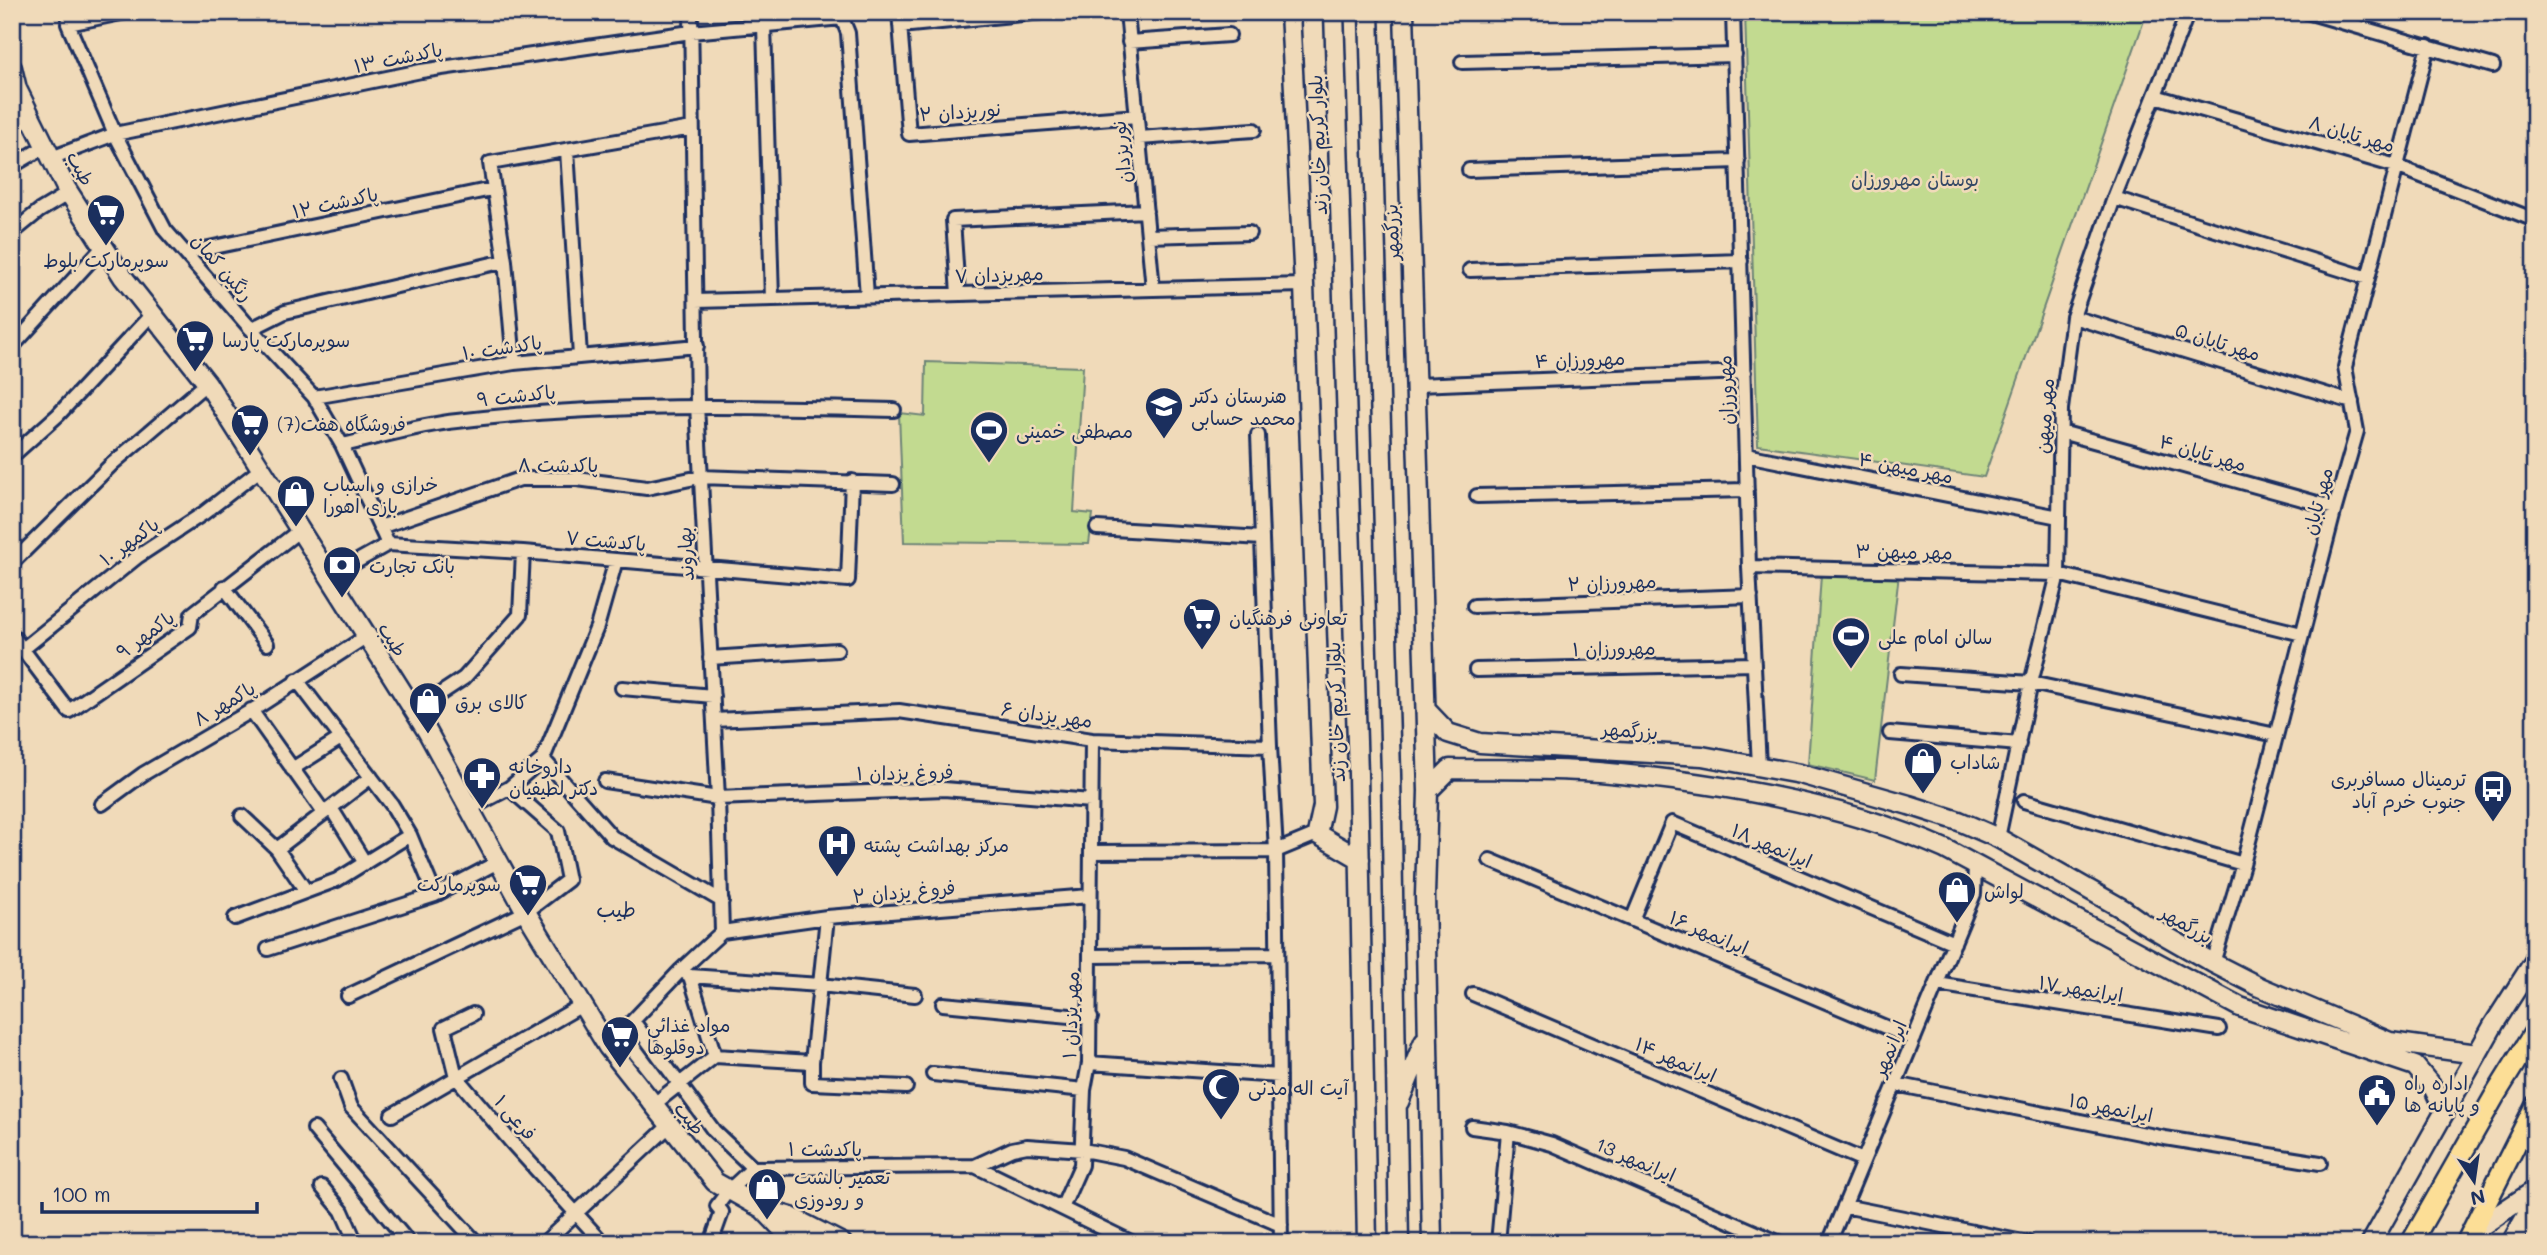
<svg xmlns="http://www.w3.org/2000/svg" width="2547" height="1255" font-family="Mali,'Playpen Sans Arabic',sans-serif">
<rect width="100%" height="100%" fill="#f0dab9"/>
<filter id="ink" filterUnits="userSpaceOnUse"><feTurbulence type="fractalNoise" baseFrequency=".0143" numOctaves="2"/><feDisplacementMap in="SourceGraphic" scale="14" xChannelSelector="R" yChannelSelector="G"/><feConvolveMatrix kernelMatrix="1 2 1 2 8 2 1 2 1" color-interpolation-filters="sRGB"/></filter>
<g filter="url(#ink)">
<path fill="#c2da90" stroke="#6e8477" stroke-width="2" d="M1745,12H2147L1984,477L1758,445Z
M926,362L1083,367L1074,512L1093,514L1089,544L904,542L899,413L925,416Z
M1899,574L1875,780L1808,764L1821,575Z"/>
<g fill="none" stroke-linecap="round" stroke-linejoin="round">
<g stroke="#1b2f5e" stroke-width="18">
<path id="street" d="M70,12L68,24L115,134L165,230L251,329L314,397L342,445L388,544L329,577
M899,12L909,134L1137,116
M1127,12L1153,289
M1733,12L1749,567L1759,766
M2307,12L2493,66
M842,18L848,33L867,296
M68,24L126,12
M764,25L772,299
M900,26L1043,12
M1129,42L1229,35
M1462,62L1735,55
M2155,96L2396,166L2535,220
M12,125L32,119
M1139,138L1254,130
M567,150L580,356
M51,158L115,134L421,71L691,32L842,18V12
M12,166L46,146
M1469,170L1738,161
M2114,198L2368,278
M12,233L39,211L69,193
M1148,236L1249,233
M185,253L492,189
M1470,270L1741,261
M958,294L953,220L1146,211
M696,301L1304,285
M2073,317L2352,402
M251,329L285,312L505,261
M12,347L103,247
M514,363L505,261L490,163L692,128
M1417,385L1744,372
M314,397L514,363L697,346
M2061,432L2335,508
M1258,435L1270,746
M342,445C380,437 418,425 457,421C603,403 747,406 894,410
M1746,455L2059,517
M12,456L58,415L152,314
M1477,496L1747,490
M380,527L520,479H577L647,488L700,477L893,484
M1097,528L1262,538
M388,544L523,552L848,580L852,481
M12,563L112,464L207,383
M1749,567L2058,574L2302,634
M224,587L267,644
M1474,606L1751,596
M12,635L69,711L190,627L192,614L300,530
M23,649L137,557L204,513L261,469
M710,658L837,650
M1476,670L1754,664
M1901,674L2031,683L2276,735
M297,680L392,805L410,835L435,895
M622,688L713,696
M251,710L324,813
M414,711L464,678L520,615L523,552
M714,720L899,711L1092,740L1270,746L1276,851L1281,1243
M1890,733L2019,744
M543,759L612,837L722,901
M292,769L341,738
M605,781L718,798L944,789L1091,801
M2024,801L2243,864
M102,804L143,774L256,708L367,636
M331,808L365,863
M469,809L509,788L543,759L597,627L616,560
M242,816L277,849L306,891
M1998,838L2031,683L2058,574L2061,409L2073,317L2114,198L2188,12
M277,849L371,777
M1091,852L1276,851L1317,834
M1490,860L1914,1039
M235,918L337,880L410,835
M1632,920L1672,823L1954,943
M722,932L827,917L1090,896
M268,949L435,895L498,862
M1091,956L1277,954
M2213,963L2243,864L2335,508L2357,431L2345,367L2428,46
M684,972L690,976L715,1056
M690,976L820,985L915,995
M1937,984L2219,1029
M1473,994L1863,1160
M348,996L526,912L568,880L558,831L509,788
M943,1004L1091,1018
M473,1014L444,1028L456,1077L513,1144L603,1243
M633,1021L714,1131L753,1168L975,1166L1012,1149L1027,1146L1083,1150L1124,1158L1281,1225
M608,1047L681,970L722,932L718,798L697,405L691,12
M812,1062L827,917
M1089,1063L1279,1076
M933,1074L1084,1090
M341,1079L351,1107L477,1243
M1895,1084L2165,1138L2320,1163
M653,1105L715,1056L812,1062V1083L906,1087
M392,1115L582,1005
M1472,1127L1508,1132L1552,1144L1780,1243
M314,1129L409,1243
M975,1166L1133,1243
M322,1187L342,1211L356,1243
M1844,1206L2028,1243
M1062,1208L1081,1165L1084,1090L1089,1063L1092,740
M544,1243L670,1125
M711,1243L722,1212L717,1206L728,1191L753,1168
M1498,1243L1508,1132
M1829,1243L1974,894L1975,866"/>
</g>
<g stroke="#1b2f5e" stroke-width="23">
<path id="secondary" d="M1290,12L1304,285L1323,806L1317,834L1360,859
M1334,12L1358,774L1367,1243
M1369,12L1391,774L1399,1243
M1404,12L1428,791L1425,896L1432,1243
M12,68L17,89L66,188L123,277L207,383L367,636L427,731L526,912L608,1047L715,1182L763,1209L791,1217L842,1243
M1427,711L1448,733L1480,743L1702,756L1800,774L1909,805L1959,821L1998,838L2123,909L2143,923L2213,963L2260,987L2390,1042L2477,1054
M1428,791L1450,769C1499,770 1550,768 1599,772C1713,782 1840,802 1945,849L2240,1007L2415,1066L2434,1089L2445,1112
M1399,1102L1424,1041
M763,1209L785,1232L805,1243
M2471,1233L2535,1190
M2371,1243L2494,1024L2535,960
M2511,1243L2535,1201"/>
</g>
<g stroke="#1b2f5e" stroke-width="24">
<path id="primary" d="M2411,1243L2494,1097L2535,1031
M2466,1243L2535,1106"/>
</g>
<use href="#street" stroke="#f0dab9" stroke-width="12"/>
<use href="#secondary" stroke="#f0dab9" stroke-width="18"/>
<use href="#primary" stroke="#fcde96" stroke-width="19"/>
</g>
</g>
<defs>
<g id="supermarket-pin" transform="scale(2.0125)"><path d="M0 17L-7.5 6A9.5 9.5 0 1 1 7.5 6Z" fill="#1b2f5e" stroke="#f0dab9"/><path d="M-6-5.5h2.5l.6 2H6L4.5 2H-2.5L-4.4-4H-6ZM-1.5 3.2a1.3 1.3 0 1 0 .1 0ZM3 3.2a1.3 1.3 0 1 0 .1 0Z" fill="#fff"/></g>
<g id="school-pin" transform="scale(2.0125)"><path d="M0 17L-7.5 6A9.5 9.5 0 1 1 7.5 6Z" fill="#1b2f5e" stroke="#f0dab9"/><path d="M0-5L7-2L0 1L-7-2ZM-4 1L0 2.5L4 1V4Q0 6-4 4Z" fill="#fff"/></g>
<g id="stadium-pin" transform="scale(2.0125)"><path d="M0 17L-7.5 6A9.5 9.5 0 1 1 7.5 6Z" fill="#1b2f5e" stroke="#f0dab9"/><path d="M0-5a6.5 5 0 1 0 0 10a6.5 5 0 1 0 0-10ZM-3.5-1.8h7v3.6h-7Z" fill="#fff"/></g>
<g id="shop-pin" transform="scale(2.0125)"><path d="M0 17L-7.5 6A9.5 9.5 0 1 1 7.5 6Z" fill="#1b2f5e" stroke="#f0dab9"/><path d="M-5-2.5h2.3a2.7 3.5 0 0 1 5.4 0H5L5.5 6h-11ZM-1.5-2.5h3a1.5 2.3 0 0 0-3 0Z" fill="#fff"/></g>
<g id="bank-pin" transform="scale(2.0125)"><path d="M0 17L-7.5 6A9.5 9.5 0 1 1 7.5 6Z" fill="#1b2f5e" stroke="#f0dab9"/><path d="M-6-4H6V4H-6ZM0-2.3a2.3 2.3 0 1 0 0 4.6a2.3 2.3 0 1 0 0-4.6Z" fill="#fff"/></g>
<g id="pharmacy-pin" transform="scale(2.0125)"><path d="M0 17L-7.5 6A9.5 9.5 0 1 1 7.5 6Z" fill="#1b2f5e" stroke="#f0dab9"/><path d="M-2-6h4v4h4v4h-4v4h-4v-4h-4v-4h4Z" fill="#fff"/></g>
<g id="bus-pin" transform="scale(2.0125)"><path d="M0 17L-7.5 6A9.5 9.5 0 1 1 7.5 6Z" fill="#1b2f5e" stroke="#f0dab9"/><path d="M-5-6H5V4H4V6H2V4H-2V6H-4V4H-5ZM-3.5-4V0h7V-4ZM-3.5 1.2v1.5H-2V1.2ZM2 1.2v1.5H3.5V1.2Z" fill="#fff"/></g>
<g id="hospital-pin" transform="scale(2.0125)"><path d="M0 17L-7.5 6A9.5 9.5 0 1 1 7.5 6Z" fill="#1b2f5e" stroke="#f0dab9"/><path d="M-5-5h3v3.5h4V-5h3V5h-3V1.5h-4V5h-3Z" fill="#fff"/></g>
<g id="mosque-pin" transform="scale(2.0125)"><path d="M0 17L-7.5 6A9.5 9.5 0 1 1 7.5 6Z" fill="#1b2f5e" stroke="#f0dab9"/><path d="M3.5-4.9A6 6 0 1 0 3.5 4.9A5 5 0 1 1 3.5-4.9Z" fill="#fff"/></g>
<g id="civic-pin" transform="scale(2.0125)"><path d="M0 17L-7.5 6A9.5 9.5 0 1 1 7.5 6Z" fill="#1b2f5e" stroke="#f0dab9"/><path d="M-.6-6.5H3V-4.5H.6V-3L4-1V1h2V6H-6V1h2V-1L-.6-3ZM-1.2 2.5V6h2.4V2.5Z" fill="#fff"/></g>
</defs>
<g fill-rule="evenodd">
<use href="#supermarket-pin" x="106" y="213"/>
<use href="#supermarket-pin" x="195" y="339"/>
<use href="#school-pin" x="1164" y="406"/>
<use href="#supermarket-pin" x="250" y="423"/>
<use href="#stadium-pin" x="989" y="430"/>
<use href="#shop-pin" x="296" y="494"/>
<use href="#bank-pin" x="342" y="565"/>
<use href="#supermarket-pin" x="1202" y="617"/>
<use href="#stadium-pin" x="1851" y="636"/>
<use href="#shop-pin" x="428" y="701"/>
<use href="#shop-pin" x="1923" y="761"/>
<use href="#pharmacy-pin" x="482" y="776"/>
<use href="#bus-pin" x="2493" y="789"/>
<use href="#hospital-pin" x="837" y="844"/>
<use href="#supermarket-pin" x="528" y="883"/>
<use href="#shop-pin" x="1957" y="890"/>
<use href="#supermarket-pin" x="620" y="1035"/>
<use href="#mosque-pin" x="1221" y="1087"/>
<use href="#civic-pin" x="2377" y="1093"/>
<use href="#shop-pin" x="767" y="1187"/>
</g>
<g text-anchor="middle" dominant-baseline="central" stroke-width="5" stroke-linejoin="round" paint-order="stroke">
<g font-size="19" fill="#1b2f5e" stroke="#f0dab9">
<text transform="translate(398 57) rotate(-11)">پاکدشت ۱۳</text>
<text transform="translate(960 111) rotate(-4)">نوریزدان ۲</text>
<text transform="translate(2352 133) rotate(16)">مهر تابان ۸</text>
<text transform="translate(1317 145) rotate(-92)">بلوار کریم خان زند</text>
<text transform="translate(1121 152) rotate(-96)">نوریزدان</text>
<text transform="translate(81 168) rotate(62)">طیب</text>
<text transform="translate(335 202) rotate(-12)">پاکدشت ۱۲</text>
<text transform="translate(1391 232) rotate(-92)">بزرگمهر</text>
<text transform="translate(223 267) rotate(49)">رنگین کمان</text>
<text transform="translate(999 274) rotate(-2)">مهریزدان ۷</text>
<text transform="translate(2218 341) rotate(17)">مهر تابان ۵</text>
<text transform="translate(502 347) rotate(-8)">پاکدشت ۱۰</text>
<text transform="translate(1580 359) rotate(-2)">مهرورزان ۴</text>
<text transform="translate(1725 390) rotate(-92)">مهرورزان</text>
<text transform="translate(516 395) rotate(-6)">پاکدشت ۹</text>
<text transform="translate(2044 416) rotate(-86)">مهر میهن</text>
<text transform="translate(2203 452) rotate(16)">مهر تابان ۴</text>
<text x="558" y="464">پاکدشت ۸</text>
<text transform="translate(1906 467) rotate(11)">مهر میهن ۴</text>
<text transform="translate(2317 501) rotate(-75)">مهر تابان</text>
<text transform="translate(606 540) rotate(5)">پاکدشت ۷</text>
<text transform="translate(129 541) rotate(-36)">پاکمهر ۱۰</text>
<text transform="translate(1904 551) rotate(1)">مهر میهن ۳</text>
<text transform="translate(685 554) rotate(-93)">بهاروند</text>
<text transform="translate(1612 582) rotate(-2)">مهرورزان ۲</text>
<text transform="translate(145 634) rotate(-36)">پاکمهر ۹</text>
<text transform="translate(393 639) rotate(58)">طیب</text>
<text transform="translate(1614 648) rotate(-1)">مهرورزان ۱</text>
<text transform="translate(224 703) rotate(-31)">پاکمهر ۸</text>
<text transform="translate(1335 712) rotate(-92)">بلوار کریم خان زند</text>
<text transform="translate(1047 714) rotate(8)">مهر یزدان ۶</text>
<text transform="translate(1630 730) rotate(4)">بزرگمهر</text>
<text transform="translate(905 772) rotate(-1)">فروغ یزدان ۱</text>
<text transform="translate(1772 845) rotate(23)">ایرانمهر ۱۸</text>
<text transform="translate(904 891) rotate(-5)">فروغ یزدان ۲</text>
<text transform="translate(2187 924) rotate(30)">بزرگمهر</text>
<text transform="translate(1709 932) rotate(23)">ایرانمهر ۱۶</text>
<text transform="translate(2081 988) rotate(9)">ایرانمهر ۱۷</text>
<text transform="translate(1070 1015) rotate(-88)">مهر یزدان ۱</text>
<text transform="translate(1889 1048) rotate(-67)">ایرانمهر</text>
<text transform="translate(1676 1059) rotate(23)">ایرانمهر ۱۴</text>
<text transform="translate(2111 1107) rotate(11)">ایرانمهر ۱۵</text>
<text transform="translate(516 1117) rotate(49)">فرعی ۱</text>
<text transform="translate(690 1118) rotate(51)">طیب</text>
<text x="825" y="1148">پاکدشت ۱</text>
<text transform="translate(1636 1159) rotate(23)">ایرانمهر 13</text>
</g>
<g font-size="19" fill="#344966" stroke="#f0dab9">
<text x="1915" y="178">بوستان مهرورزان</text>
</g>
<g font-size="19" fill="#1b2f5e" stroke="#f0dab9" text-anchor="start">
<text x="106" y="259" text-anchor="middle">سوپرمارکت بلوط</text>
<text x="222" y="339">سوپرمارکت پارسا</text>
<text x="1191" y="395">هنرستان دکتر<tspan x="1191" dy="22">محمد حسابی</tspan></text>
<text x="277" y="423">فروشگاه هفت(7)</text>
<text x="1016" y="430">مصطفی خمینی</text>
<text x="323" y="483">خرازی و اسباب<tspan x="323" dy="22">بازی اهورا</tspan></text>
<text x="369" y="565">بانک تجارت</text>
<text x="1229" y="617">تعاونی فرهنگیان</text>
<text x="1878" y="636">سالن امام علی</text>
<text x="455" y="701">کالای برق</text>
<text x="1950" y="761">شاداب</text>
<text x="509" y="765">داروخانه<tspan x="509" dy="22">دکتر لطیفیان</tspan></text>
<text x="2466" y="778" text-anchor="end">ترمینال مسافربری<tspan x="2466" dy="22">جنوب خرم آباد</tspan></text>
<text x="864" y="844">مرکز بهداشت پشته</text>
<text x="501" y="883" text-anchor="end">سوپرمارکت</text>
<text x="1984" y="890">لواش</text>
<text x="647" y="1024">مواد غذائی<tspan x="647" dy="22">دوقلوها</tspan></text>
<text x="2404" y="1082">اداره راه<tspan x="2404" dy="22">و پایانه ها</tspan></text>
<text x="1248" y="1087">آیت اله مدنی</text>
<text x="794" y="1176">تعمیر بالشت<tspan x="794" dy="22">و رودوزی</tspan></text>
</g>
<g font-size="21" fill="#1b2f5e" stroke="#f0dab9">
<text x="616" y="908">طیب</text>
</g>
</g>
<rect width="2547" height="1255" fill="none" stroke="#f0dab9" stroke-width="42"/>
<rect x="21" y="21" width="2505" height="1213" fill="none" stroke="#1b2f5e" stroke-width="2.5" filter="url(#ink)"/>
<g transform="translate(2474 1181) rotate(167)" stroke="#f0dab9" stroke-width="5" paint-order="stroke">
<path d="M0-5L12 26L0 18L-12 26Z" fill="#1b2f5e"/>
<text y="-10" font-size="19" font-weight="bold" text-anchor="middle" fill="#1b2f5e">N</text>
</g>
<path d="M42 1202v10h215v-10" fill="none" stroke="#1b2f5e" stroke-width="3.5"/>
<text x="52" y="1202" font-size="21" fill="#1b2f5e" stroke="#f0dab9" stroke-width="5" paint-order="stroke">100 m</text>
</svg>
